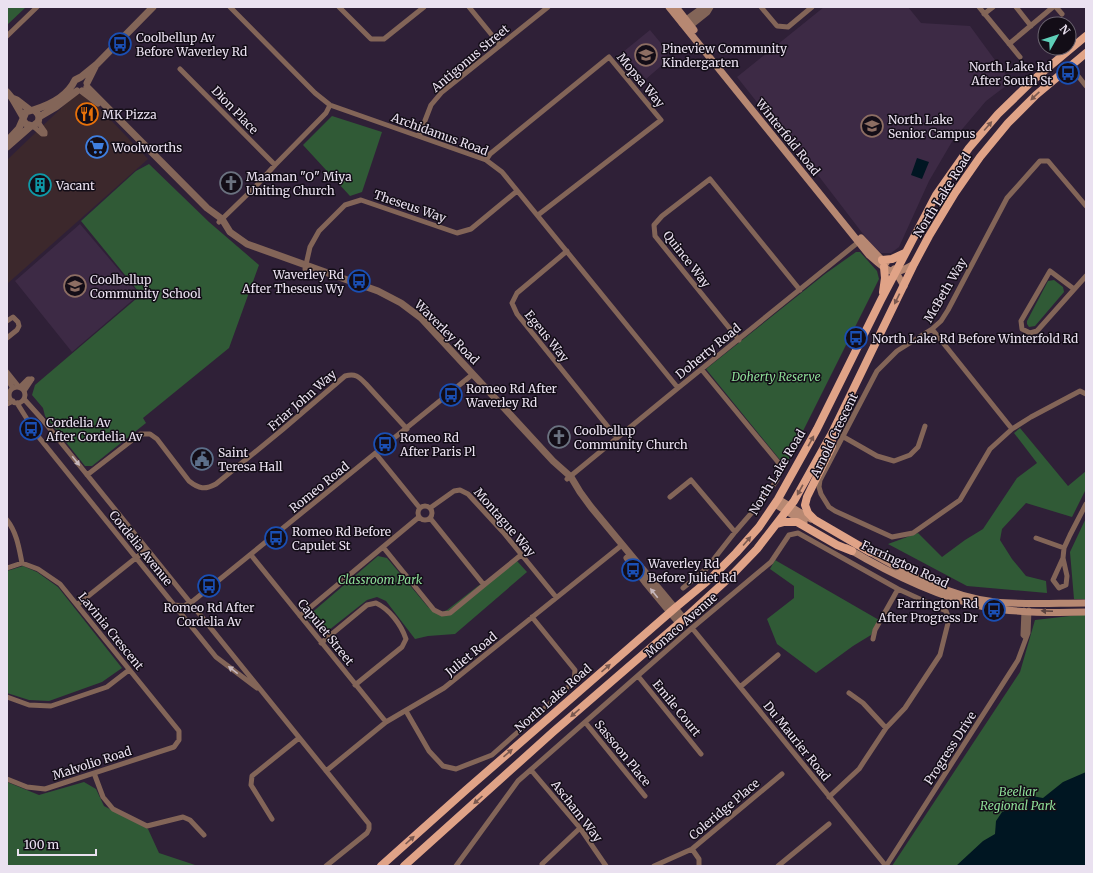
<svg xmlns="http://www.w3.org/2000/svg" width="1093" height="873" font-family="Merriweather,serif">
<rect width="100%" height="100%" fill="#2f2037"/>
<path fill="#3c282c" d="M76,94L87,95L148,159L7,284V160Z"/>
<path fill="#3d2a45" d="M824,7H908L921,23L970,26L1011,82L986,101L953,140L929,181L899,247L891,253H881L872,245L860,230L788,136L760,106L737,77Z
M650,30L669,53L665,57L668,60L646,79L623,52Z
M80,224L135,289L136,295L135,298L72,352L15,281Z"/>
<path fill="#305a36" d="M7,7H26L7,25Z
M332,116L382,132L362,192L350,196L303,145Z
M149,164L209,222L259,265L229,348L143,418L146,423L92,466H85L45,416L43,408L32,395L35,385L136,299L138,291L81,221L136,171Z
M856,252H860L877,271L879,279L787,463L781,461L706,369L825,274Z
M1054,280L1063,287L1064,292L1035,326L1029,327L1027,324V321L1048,281Z
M1020,428L1068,486L1086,471V489L1072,517L1026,503L1002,529L1000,540L1012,559L1026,576L1046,581L1047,593L967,586L888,544L918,533L942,557L965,540L983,529L1017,478L1037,463L1014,433Z
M1086,518V599H1074L1070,552Z
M378,556L387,558L428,607L437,614L447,610L478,586L517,561L527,572L455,634L428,636L415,639L386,601L377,597L367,600L324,634L320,633L309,620V615Z
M775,560L879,620L871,635L853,646L816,673L777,644L767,619L794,598V586L770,569Z
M23,566L37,572L58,587L122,668L102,682L49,701L29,700L7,693V571Z
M1079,615H1086V866H892L1020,672L1035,620Z
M7,782L39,795L84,782L96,789L104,806L148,829L159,853L198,866H7Z"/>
<path fill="#001622" d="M917,158L929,162L922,179L911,175Z
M1086,772V866H956L983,841L995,834L996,821L1002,812L1019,805L1032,796L1043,798L1063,782Z"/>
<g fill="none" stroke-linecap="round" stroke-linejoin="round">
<path stroke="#836558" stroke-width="5" d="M230,7L315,93L330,105L486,160L502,172L678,388
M339,7L371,39H384L424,7
M469,7L500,45
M761,7L777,26L788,27L812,7
M979,7L1020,57
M1016,7L1031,26
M1056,7L1062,14
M984,14L993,7
M7,36L37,7
M1009,44L1053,7
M180,69L275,165
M1078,76L1086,86
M38,122L45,132V134
M33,126L42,134H45
M419,136L431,105L442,92L548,7
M486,160L490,154L609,57L661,120L538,215
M1086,206L1048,161H1040L1007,198L948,310L941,321L932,329L1012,429L1031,417L1080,391L1086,394
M219,222L255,187L275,165L326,113L330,105
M567,251L517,293L512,303L517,314L617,438
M305,269L310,247L319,231L345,205L361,200L457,233L471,229L517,191
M1074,289L1050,271L1021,321L1022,329L1030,333L1037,331L1086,276
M7,321L13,317L18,322L19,326L17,330L7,338
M932,329L897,351L877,371L820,480L819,487L821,494L829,507L835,511L892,537L913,533L960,500L990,449L1012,429
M739,340L655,236L654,225L662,216L710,179L800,290
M7,372L19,387
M7,379L13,388
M20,387L28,379H32
M9 395a8 8 0 1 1 16 0a8 8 0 1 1-16 0Z
M24,391L32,379
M24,399L42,419L369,824V829L367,833L326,866
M17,403L37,435L216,657L257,688
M7,404L13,401
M842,436L877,456L894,461L910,455L918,447L925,426
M376,454L419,507
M87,475L140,434H150L157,439L189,481C199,489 205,490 216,484L282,430L345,376C356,373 359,377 366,384L407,429
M567,479L678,388L861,240
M670,497L691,480L735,532
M418 513a7 7 0 1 1 14 0a7 7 0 1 1-14 0Z
M430,508L454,491L460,490L468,494L503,532L556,597
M430,518L484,585L521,555
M7,520C17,533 19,548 22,563
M1036,538L1064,548
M383,547L434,610L442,614L450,613L484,585
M251,555L386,722
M1063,558L1067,576L1066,585L1059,588L1053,580L1063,558L1064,548L1070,535L1086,504
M7,568L22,563L38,569L60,584L179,731V740L174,747L45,789L27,787L7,779
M683,588L706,569L735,532L761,502L777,480L779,472L778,462L702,370
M77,605L147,549
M174,605L184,606L193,601L473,374
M1024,610L1023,635L1026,638
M300,616L419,517
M692,628L886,866
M873,639L875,630L898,589
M321,643L367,605L376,603C389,609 401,624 406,639L402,647L355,685
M638,676L701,754
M740,687L778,655
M849,693L863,703L886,728
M7,697L29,705L51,706L107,687L129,670
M406,711L429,751L443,766L456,769L492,755L574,682L575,670L532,617
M585,722L645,796
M531,770L580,828L606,866
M326,771L386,722L444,688L622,545
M94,773L103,797L113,809L147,826L183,817L190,820L204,835
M272,819L251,785L252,776L299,738
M692,849L699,859V866
M542,864L580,828
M456,866L518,781L692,628L771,562L789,535L798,533L898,589L946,611L949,619L940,655L905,708L886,728L859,769L829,797
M654,866L692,849L782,774
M778,866L829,824
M886,866L1018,660L1028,633L1029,610"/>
<path stroke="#836558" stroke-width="7" d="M682,23L704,7
M687,28L707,12L710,7
M87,83L95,67
M87,87L207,208L222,219L230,232L247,244L378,291L401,303L421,318L553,461L571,477L580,492L591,507L684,619
M82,91L98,103
M7,92L12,98L23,117
M12,98L17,100L30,110
M33,110C50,105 67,97 75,80L81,77L97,64L153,7
M39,117L56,107L77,91
M7,141L19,128L26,112L33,110C38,112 40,117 38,122L33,126L26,124L23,120
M7,147L31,126
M627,558L645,582L679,623"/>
<path stroke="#b78872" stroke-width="7" d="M669,7L869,255C875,260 888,273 896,272C902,271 909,267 914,264
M676,7L694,30
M861,238L882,260L886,263
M894,269L904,286
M778,499L811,519
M775,504L804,522
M847,548C889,573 937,597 985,607C1017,613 1054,613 1086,612
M866,550C906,573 947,596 995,602C1025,605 1056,603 1086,603"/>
<path stroke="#e0a387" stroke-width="8" d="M882,260L892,259L905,253
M883,292L885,278L884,267
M832,434V446L807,497L805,505L808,513L815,520L870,552
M777,524L784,522H797L837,545L852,551
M381,866L466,790L675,608L710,579L736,553L759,527L778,499L817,429L881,300L936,195L969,148L998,114L1032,81L1086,36
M404,866L553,732L684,619L731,576L757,549L794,501L832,433L914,264L929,236L955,193L980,157L1008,123L1036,95L1086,53"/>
</g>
<defs><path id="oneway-solid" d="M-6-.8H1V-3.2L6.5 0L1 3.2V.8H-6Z"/></defs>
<g fill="#7a584f">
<use href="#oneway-solid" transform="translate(1035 96) rotate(137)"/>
<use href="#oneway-solid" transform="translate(988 126) rotate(-49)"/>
<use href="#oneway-solid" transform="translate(897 299) rotate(116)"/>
<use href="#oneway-solid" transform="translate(811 441) rotate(-61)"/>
<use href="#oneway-solid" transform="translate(800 490) rotate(119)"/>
<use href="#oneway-solid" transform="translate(747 541) rotate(-49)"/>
<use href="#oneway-solid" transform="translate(606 668) rotate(-41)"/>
<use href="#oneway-solid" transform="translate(575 713) rotate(139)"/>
<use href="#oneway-solid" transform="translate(508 753) rotate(-41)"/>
<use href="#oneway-solid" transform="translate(478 800) rotate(138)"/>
<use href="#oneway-solid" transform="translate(410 840) rotate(-42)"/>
</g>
<g fill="#c6b6bb">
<use href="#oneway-solid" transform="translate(76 461) rotate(51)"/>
<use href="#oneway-solid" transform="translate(654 593) rotate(-129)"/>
<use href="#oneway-solid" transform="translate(233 670) rotate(-142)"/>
</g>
<use fill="#5d4440" href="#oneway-solid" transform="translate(1047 611) rotate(-178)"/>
<defs>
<g id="bus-ring" transform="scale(1.15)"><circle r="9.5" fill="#130d17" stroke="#1a4fb4" stroke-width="1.5"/><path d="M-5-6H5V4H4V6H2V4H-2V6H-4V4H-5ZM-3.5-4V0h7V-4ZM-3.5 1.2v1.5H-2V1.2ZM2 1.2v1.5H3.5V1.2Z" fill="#1a4fb4"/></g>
<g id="school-ring" transform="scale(1.15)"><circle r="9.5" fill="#130d17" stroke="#8d6e63" stroke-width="1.5"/><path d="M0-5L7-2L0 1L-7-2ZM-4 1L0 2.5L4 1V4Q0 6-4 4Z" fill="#8d6e63"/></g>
<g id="restaurant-ring" transform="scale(1.15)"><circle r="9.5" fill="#130d17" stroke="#e8710a" stroke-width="1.5"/><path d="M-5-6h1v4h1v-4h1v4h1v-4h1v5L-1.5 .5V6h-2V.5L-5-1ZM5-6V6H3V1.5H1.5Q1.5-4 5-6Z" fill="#e8710a"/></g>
<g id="supermarket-ring" transform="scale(1.15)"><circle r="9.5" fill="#130d17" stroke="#3f7fe0" stroke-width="1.5"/><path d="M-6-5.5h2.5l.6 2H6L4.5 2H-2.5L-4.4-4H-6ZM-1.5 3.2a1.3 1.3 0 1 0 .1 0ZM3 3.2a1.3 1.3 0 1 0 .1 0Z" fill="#3f7fe0"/></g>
<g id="church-ring" transform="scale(1.15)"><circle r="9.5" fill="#130d17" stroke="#6b7280" stroke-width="1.5"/><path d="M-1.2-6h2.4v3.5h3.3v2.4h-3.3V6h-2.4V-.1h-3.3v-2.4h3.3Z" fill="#6b7280"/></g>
<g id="building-ring" transform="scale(1.15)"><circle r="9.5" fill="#130d17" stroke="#0f9aa8" stroke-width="1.5"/><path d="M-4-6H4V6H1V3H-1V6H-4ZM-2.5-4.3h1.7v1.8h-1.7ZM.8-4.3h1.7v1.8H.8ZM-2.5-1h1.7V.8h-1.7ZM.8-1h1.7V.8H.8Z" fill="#0f9aa8"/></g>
<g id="civic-ring" transform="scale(1.15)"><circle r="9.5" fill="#130d17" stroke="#5c6f8a" stroke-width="1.5"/><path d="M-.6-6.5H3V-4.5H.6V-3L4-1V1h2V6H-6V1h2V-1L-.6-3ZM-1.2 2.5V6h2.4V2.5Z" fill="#5c6f8a"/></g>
</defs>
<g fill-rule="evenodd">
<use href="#bus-ring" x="120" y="44"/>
<use href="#school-ring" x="646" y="55"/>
<use href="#bus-ring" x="1068" y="73"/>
<use href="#restaurant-ring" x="87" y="114"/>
<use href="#school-ring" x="872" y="126"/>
<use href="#supermarket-ring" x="97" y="147"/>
<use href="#church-ring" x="231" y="183"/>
<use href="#building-ring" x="40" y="185"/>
<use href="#bus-ring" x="359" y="281"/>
<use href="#school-ring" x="75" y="286"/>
<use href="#bus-ring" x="856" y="338"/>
<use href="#bus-ring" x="451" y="395"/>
<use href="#bus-ring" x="31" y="429"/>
<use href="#church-ring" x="559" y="437"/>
<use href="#bus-ring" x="385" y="444"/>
<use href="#civic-ring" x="202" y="459"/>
<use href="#bus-ring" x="276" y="538"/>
<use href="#bus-ring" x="633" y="570"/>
<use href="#bus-ring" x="209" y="586"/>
<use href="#bus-ring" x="994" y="610"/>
</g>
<g text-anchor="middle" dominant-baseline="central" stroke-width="3" stroke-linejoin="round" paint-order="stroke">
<g font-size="12" fill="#eae1f0" stroke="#130d17" text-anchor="start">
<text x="136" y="37">Coolbellup Av<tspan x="136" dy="14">Before Waverley Rd</tspan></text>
<text x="662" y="48">Pineview Community<tspan x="662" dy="14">Kindergarten</tspan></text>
<text x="1052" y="66" text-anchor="end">North Lake Rd<tspan x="1052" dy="14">After South St</tspan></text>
<text x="102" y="114">MK Pizza</text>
<text x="888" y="119">North Lake<tspan x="888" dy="14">Senior Campus</tspan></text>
<text x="112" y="147">Woolworths</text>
<text x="246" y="176">Maaman "O" Miya<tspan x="246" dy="14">Uniting Church</tspan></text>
<text x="56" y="185">Vacant</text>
<text x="344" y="274" text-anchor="end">Waverley Rd<tspan x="344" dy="14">After Theseus Wy</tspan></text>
<text x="90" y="279">Coolbellup<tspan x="90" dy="14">Community School</tspan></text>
<text x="872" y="338">North Lake Rd Before Winterfold Rd</text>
<text x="466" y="388">Romeo Rd After<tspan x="466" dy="14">Waverley Rd</tspan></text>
<text x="46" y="422">Cordelia Av<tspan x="46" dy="14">After Cordelia Av</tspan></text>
<text x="574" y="430">Coolbellup<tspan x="574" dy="14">Community Church</tspan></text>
<text x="400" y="437">Romeo Rd<tspan x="400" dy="14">After Paris Pl</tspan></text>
<text x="218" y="452">Saint<tspan x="218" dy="14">Teresa Hall</tspan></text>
<text x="292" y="531">Romeo Rd Before<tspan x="292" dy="14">Capulet St</tspan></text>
<text x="648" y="563">Waverley Rd<tspan x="648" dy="14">Before Juliet Rd</tspan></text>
<text x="978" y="603" text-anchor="end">Farrington Rd<tspan x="978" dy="14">After Progress Dr</tspan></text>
<text x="209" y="607" text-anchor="middle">Romeo Rd After<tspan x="209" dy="14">Cordelia Av</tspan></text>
</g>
<g font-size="12" fill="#eae1f0" stroke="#130d17">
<text transform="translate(470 58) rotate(-40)">Antigonus Street</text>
<text transform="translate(641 80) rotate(50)">Mopsa Way</text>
<text transform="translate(235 110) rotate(46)">Dion Place</text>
<text transform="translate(440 134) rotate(20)">Archidamus Road</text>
<text transform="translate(788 137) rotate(51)">Winterfold Road</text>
<text transform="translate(942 195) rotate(-58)">North Lake Road</text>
<text transform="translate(410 206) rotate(19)">Theseus Way</text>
<text transform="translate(687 259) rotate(52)">Quince Way</text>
<text transform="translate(945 290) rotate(-60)">McBeth Way</text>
<text transform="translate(447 332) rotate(45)">Waverley Road</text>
<text transform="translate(547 336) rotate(51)">Egeus Way</text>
<text transform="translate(708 351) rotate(-39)">Doherty Road</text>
<text transform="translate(302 400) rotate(-41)">Friar John Way</text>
<text transform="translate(834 435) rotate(-64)">Arnold Crescent</text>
<text transform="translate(777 472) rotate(-59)">North Lake Road</text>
<text transform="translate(319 487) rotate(-39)">Romeo Road</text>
<text transform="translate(505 522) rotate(49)">Montague Way</text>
<text transform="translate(141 548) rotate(51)">Cordelia Avenue</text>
<text transform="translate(905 564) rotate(25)">Farrington Road</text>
<text transform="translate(681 625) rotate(-41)">Monaco Avenue</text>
<text transform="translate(111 631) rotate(51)">Lavinia Crescent</text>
<text transform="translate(326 632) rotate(51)">Capulet Street</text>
<text transform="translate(471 654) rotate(-39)">Juliet Road</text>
<text transform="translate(553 698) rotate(-41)">North Lake Road</text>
<text transform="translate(677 708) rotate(51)">Emile Court</text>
<text transform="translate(797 741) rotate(51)">Du Maurier Road</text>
<text transform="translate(950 748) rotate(-57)">Progress Drive</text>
<text transform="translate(623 753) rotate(51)">Sassoon Place</text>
<text transform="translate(92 763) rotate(-18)">Malvolio Road</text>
<text transform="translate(724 809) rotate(-40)">Coleridge Place</text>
<text transform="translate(577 811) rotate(52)">Ascham Way</text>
</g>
<g font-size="12" font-style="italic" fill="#8dde97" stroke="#130d17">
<text x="776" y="376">Doherty Reserve</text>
<text x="380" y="579">Classroom Park</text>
<text x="1018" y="791">Beeliar<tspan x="1018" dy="14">Regional Park</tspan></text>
</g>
</g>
<rect width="1093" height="873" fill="none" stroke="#eae1f0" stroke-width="16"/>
<g transform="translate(1057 36) rotate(51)"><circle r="19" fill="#130d17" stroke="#69626e"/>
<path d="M0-3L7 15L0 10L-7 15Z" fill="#5eceb8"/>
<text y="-6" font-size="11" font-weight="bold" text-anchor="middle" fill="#eae1f0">N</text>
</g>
<path d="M18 849v6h78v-6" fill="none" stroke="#eae1f0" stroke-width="2"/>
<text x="24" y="849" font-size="12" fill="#eae1f0" stroke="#130d17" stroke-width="3" paint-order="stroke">100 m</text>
</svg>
